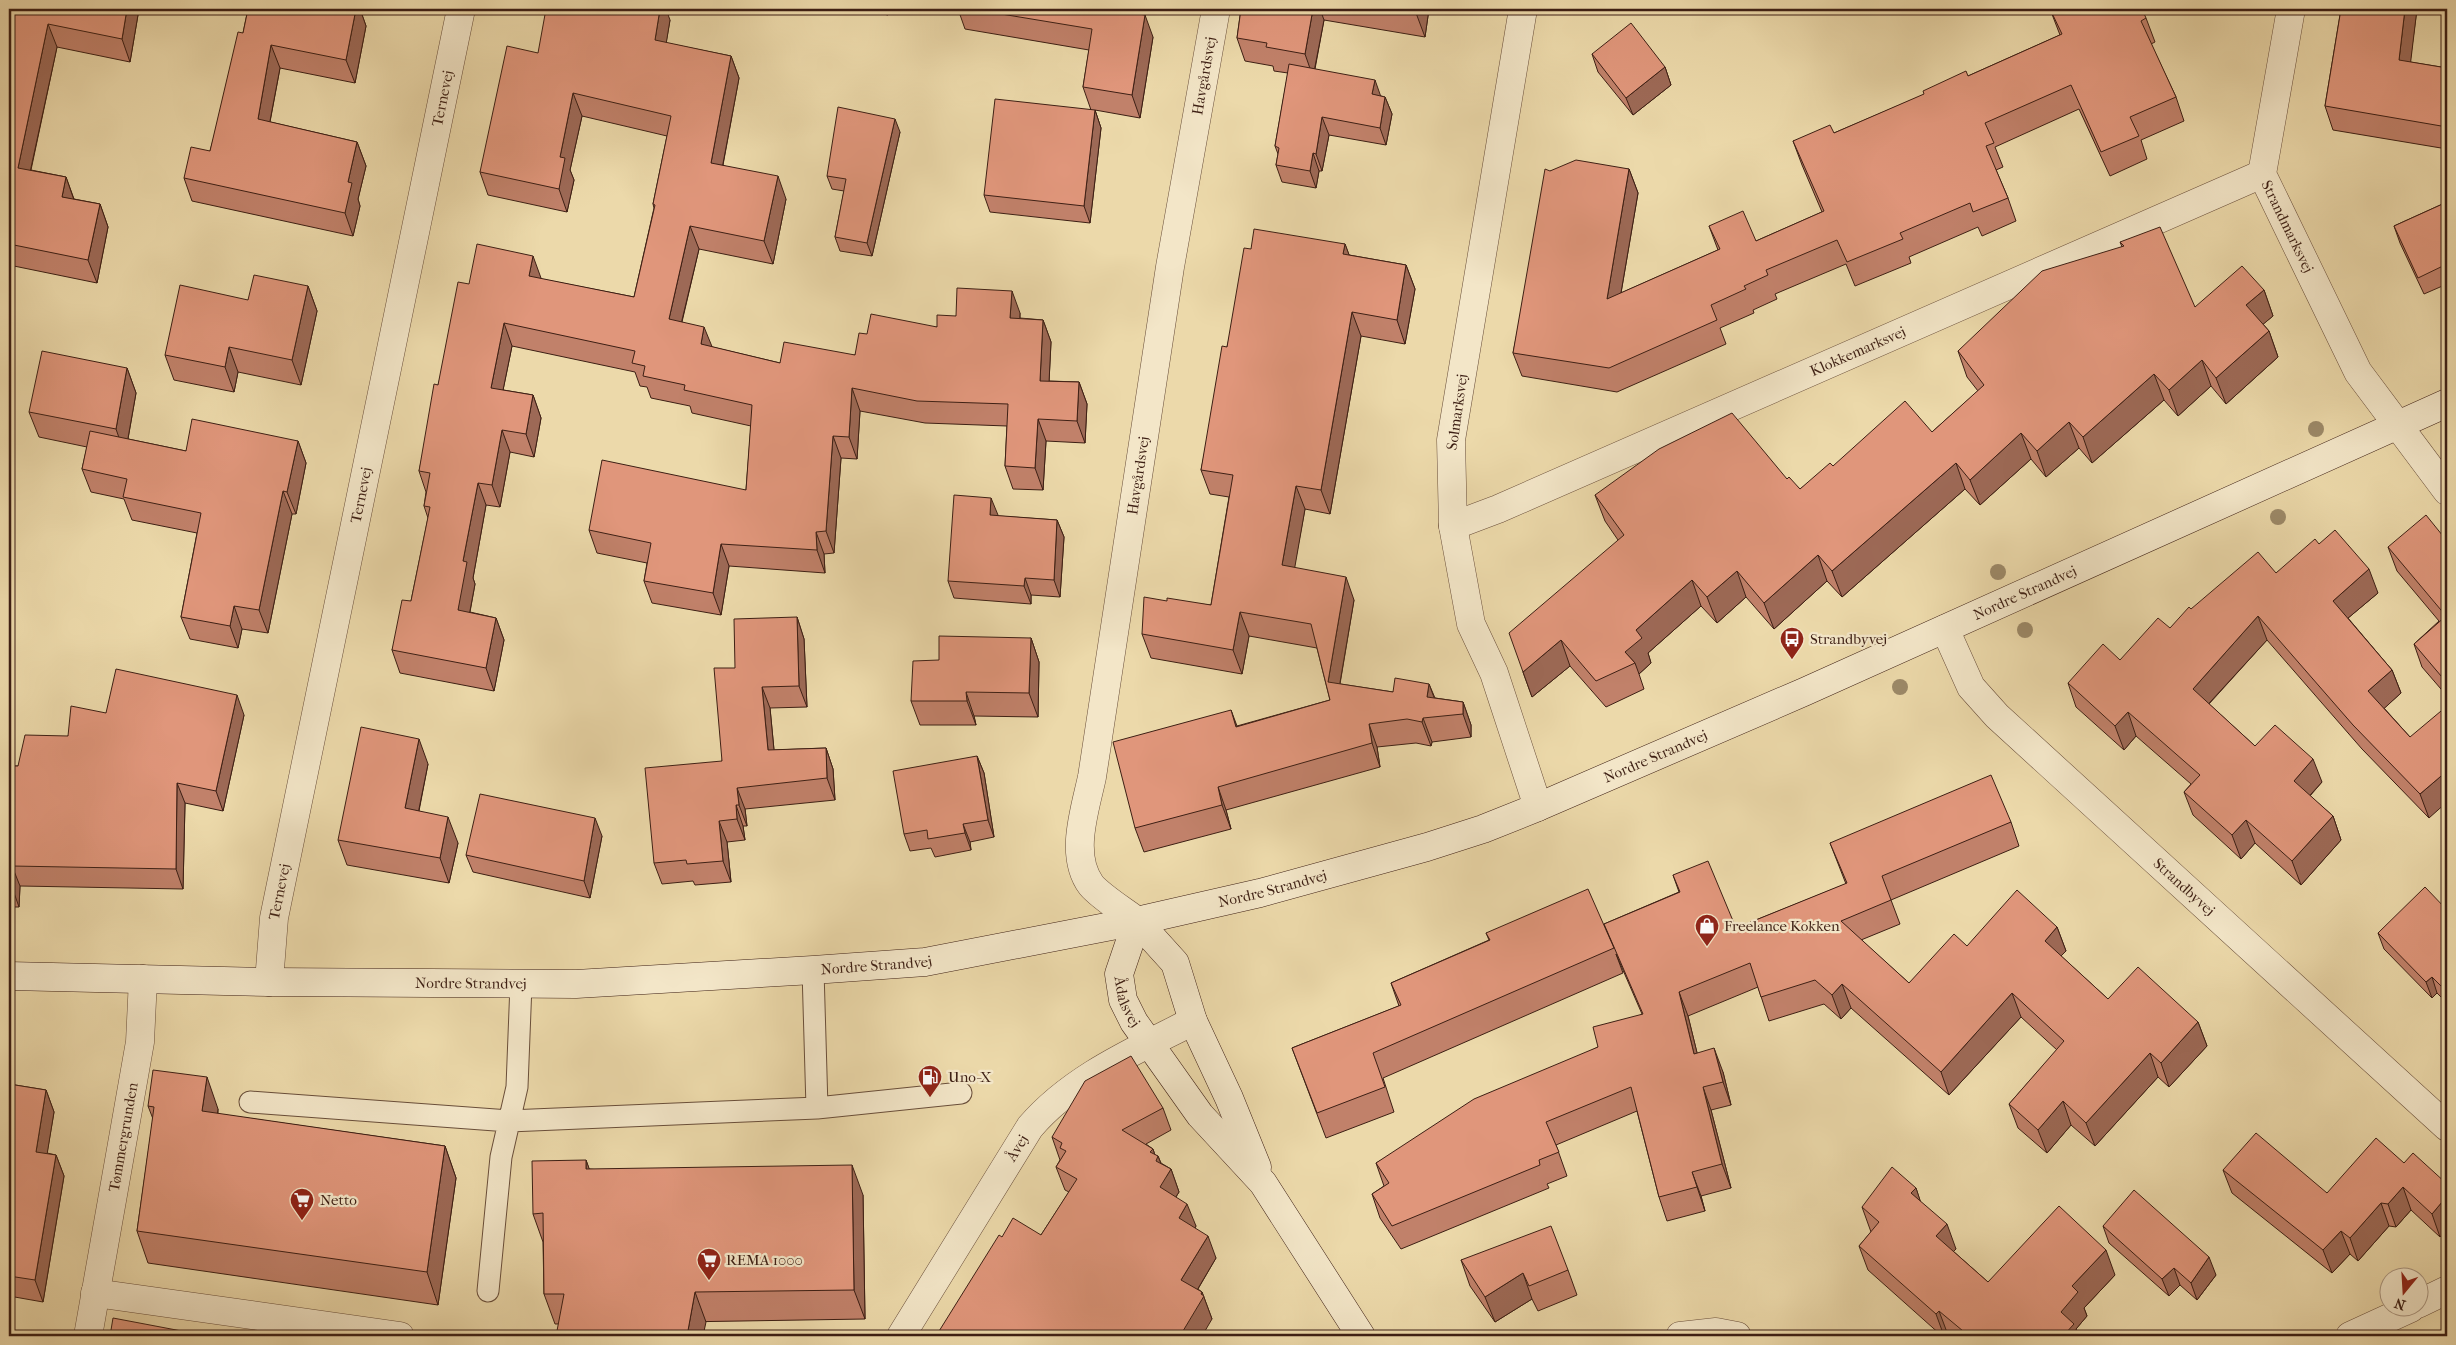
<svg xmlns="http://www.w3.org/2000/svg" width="2456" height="1345" font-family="'IM FELL French Canon',serif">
<rect width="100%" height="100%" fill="#ecd9aa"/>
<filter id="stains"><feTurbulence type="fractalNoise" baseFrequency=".004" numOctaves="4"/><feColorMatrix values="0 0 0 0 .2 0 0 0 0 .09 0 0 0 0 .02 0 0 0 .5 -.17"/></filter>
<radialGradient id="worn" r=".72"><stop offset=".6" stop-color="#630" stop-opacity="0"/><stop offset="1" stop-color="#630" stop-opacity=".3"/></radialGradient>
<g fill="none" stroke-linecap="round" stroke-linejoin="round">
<defs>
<path id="lane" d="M 813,970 L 817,1108
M 250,1102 L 509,1121 L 817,1108 L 961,1093
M 488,1291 L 501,1157 L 517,1087 L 521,984"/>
<g id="street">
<path d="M 1523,9 L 1451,440 L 1453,526 L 1471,624 L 1494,673 L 1538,807"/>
<path id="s1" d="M 2291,9 L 2262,174 L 2358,372 L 2447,491"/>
<path id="s2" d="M 1453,526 L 1498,509 L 2262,174"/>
<path id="s3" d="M 1945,629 L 1971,687 L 1997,716 L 2447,1127"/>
<path id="s4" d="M 1137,921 C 1124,911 1101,897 1091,885 C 1069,855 1085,810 1092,777 L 1170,267 L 1216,9"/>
<path id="s5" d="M 269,982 L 274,918 L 461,9"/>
<path d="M 95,1293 L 400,1336"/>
<path d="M 2418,1304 L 2447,1290"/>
<path id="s6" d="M 88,1336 L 140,1042 L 143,979"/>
<path id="s7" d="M 901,1336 L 1030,1127 C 1073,1077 1135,1051 1193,1021"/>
<path d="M 1680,1336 L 1716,1332 L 1737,1336"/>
<path d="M 2350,1336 L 2411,1308"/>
</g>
<g id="secondary">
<path id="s8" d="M 1137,921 L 1119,974 L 1123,1000 L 1134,1022 L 1200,1115 L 1263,1183 L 1361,1336"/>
<path d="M 1137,921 L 1175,963 L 1193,1021 L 1229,1098 L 1257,1167"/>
<path id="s9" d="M 9,976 L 269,982 L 576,984 L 813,970 L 925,962 L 1137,921 L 1260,893 L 1427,847 L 1483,829 L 1538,807 L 1804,692 L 2447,403"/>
</g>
</defs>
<use href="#lane" stroke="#694e3a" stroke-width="23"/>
<use href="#street" stroke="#694e3a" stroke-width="29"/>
<use href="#secondary" stroke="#3d1f14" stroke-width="29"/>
<use href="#lane" stroke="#f3e6c8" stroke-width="21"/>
<use href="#street" stroke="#f3e6c8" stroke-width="28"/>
<use href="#secondary" stroke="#f3e6c8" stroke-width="28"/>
</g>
<g fill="#9c8968">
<circle cx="2316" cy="429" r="8"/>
<circle cx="2278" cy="517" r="8"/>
<circle cx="1998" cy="572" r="8"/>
<circle cx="2025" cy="630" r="8"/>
<circle cx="1900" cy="687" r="8"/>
</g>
<path fill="#c1816a" stroke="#3d1f14" d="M 9,9 L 139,9 L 130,62 L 57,47 L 31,170 L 66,177 L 74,199 L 100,204 L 108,227 L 97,283 L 9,265 Z
M 248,9 L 360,9 L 366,26 L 355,83 L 280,68 L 270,122 L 357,142 L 366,166 L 358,199 L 360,206 L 353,236 L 192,201 L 184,178 L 210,151 L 243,33 Z
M 858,9 L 889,9 L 888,15 Z
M 958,9 L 1126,9 L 1125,12 L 1153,37 L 1140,118 L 1095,110 L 1101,128 L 1090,223 L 990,212 L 984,195 L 1091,110 L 1083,87 L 1089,50 L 965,29 Z
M 1241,9 L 1429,9 L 1425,37 L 1324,20 L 1315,69 L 1381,96 L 1385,97 L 1392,114 L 1386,145 L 1329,135 L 1322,171 L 1319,171 L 1316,188 L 1282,182 L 1276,165 L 1278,154 L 1275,146 L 1288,73 L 1274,71 L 1273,66 L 1245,61 L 1237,38 Z
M 1732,9 L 1756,9 L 1756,12 Z
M 2050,9 L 2146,18 L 2155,42 L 2151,44 L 2176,97 L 2184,121 L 2141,140 L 2147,159 L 2110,176 L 2079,109 L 1995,147 L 2003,167 L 1996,170 L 2008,198 L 2016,221 L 1982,236 L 1978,227 L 1909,257 L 1911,263 L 1855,286 L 1846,264 L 1775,294 L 1777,299 L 1753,310 L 1754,313 L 1720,328 L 1726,344 L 1617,392 L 1522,376 L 1513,353 L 1550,171 L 1629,169 L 1638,193 L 1621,293 L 1718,250 L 1709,226 L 1756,241 L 1822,212 L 1802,165 L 1793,141 L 1834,133 L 1968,76 L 2060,35 Z
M 2341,9 L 2417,9 L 2410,62 L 2447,68 L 2447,149 L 2333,130 L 2325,106 Z
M 670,20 L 666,43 L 731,56 L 739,78 L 723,165 L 786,199 L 773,264 L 699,249 L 682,322 L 712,347 L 780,363 L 855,355 L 867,334 L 937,327 L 956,316 L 1020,313 L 1020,318 L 1043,320 L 1051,342 L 1049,381 L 1079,382 L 1087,404 L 1085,443 L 1046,441 L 1043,490 L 1013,489 L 1005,466 L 1007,426 L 925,423 L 860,411 L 857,459 L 841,458 L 834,553 L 824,554 L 825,573 L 729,566 L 721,615 L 652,603 L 644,581 L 647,563 L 597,553 L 589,530 L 746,490 L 751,426 L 692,413 L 690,406 L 651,398 L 647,387 L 640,386 L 635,372 L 512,346 L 503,390 L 533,395 L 541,418 L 534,457 L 510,452 L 500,507 L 486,505 L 473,578 L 475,584 L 470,612 L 496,618 L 504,640 L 494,691 L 400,673 L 392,650 L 411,601 L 428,518 L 424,506 L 426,492 L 419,471 L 438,385 L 469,284 L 541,278 L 541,279 L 634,297 L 654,208 L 653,204 L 667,136 L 582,116 L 570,170 L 574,180 L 567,212 L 488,195 L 480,172 L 538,53 Z
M 1592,54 L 1665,67 L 1671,85 L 1633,115 L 1598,72 Z
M 900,132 L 872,256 L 840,251 L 835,237 L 844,191 L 832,189 L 827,176 Z
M 2447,202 L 2447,284 L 2424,294 L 2400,243 L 2394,226 Z
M 2120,242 L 2195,307 L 2264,290 L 2273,316 L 2263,324 L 2269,331 L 2278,357 L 2226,404 L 2211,386 L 2178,416 L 2164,400 L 2092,463 L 2079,448 L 2046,477 L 2031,459 L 1980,505 L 1965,489 L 1842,597 L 1827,581 L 1774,629 L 1746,597 L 1717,623 L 1701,606 L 1648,653 L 1651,663 L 1639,674 L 1644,689 L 1606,707 L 1570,666 L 1532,697 L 1523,672 L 1618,540 L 1605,521 L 1595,495 L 1787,479 L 1800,489 L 1833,466 L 1932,432 L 1978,391 L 1967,377 L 1958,351 L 2122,247 Z
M 1345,244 L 1349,255 L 1406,265 L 1415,289 L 1405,344 L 1361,336 L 1330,514 L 1305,509 L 1294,568 L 1354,600 L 1340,684 L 1393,692 L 1429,684 L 1435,698 L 1463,702 L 1471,725 L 1471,737 L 1432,742 L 1431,746 L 1416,743 L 1377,747 L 1380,767 L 1226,810 L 1231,829 L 1144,852 L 1135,828 L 1237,726 L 1330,700 L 1317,648 L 1249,636 L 1242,674 L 1151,658 L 1142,634 L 1167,601 L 1211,605 L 1229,497 L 1210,494 L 1201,470 L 1227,347 L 1251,249 Z
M 308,286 L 317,311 L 301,385 L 238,372 L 234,392 L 174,380 L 165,355 L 248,300 Z
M 127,368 L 136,393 L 128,439 L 186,451 L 298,441 L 306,463 L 296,514 L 292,514 L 268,633 L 242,629 L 238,648 L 190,639 L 181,617 L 197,533 L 132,520 L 124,499 L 91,492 L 82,469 L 87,447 L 39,437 L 29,412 Z
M 998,515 L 998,516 L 1057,520 L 1064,537 L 1060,597 L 1031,595 L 1031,604 L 954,598 L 948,581 Z
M 2447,541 L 2447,696 L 2422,667 L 2414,644 L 2439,621 L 2397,571 L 2388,547 Z
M 2319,544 L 2378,593 L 2348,618 L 2392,670 L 2401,693 L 2384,708 L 2410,737 L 2429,818 L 2362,749 L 2267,640 L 2209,704 L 2255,746 L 2322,782 L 2310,796 L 2333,816 L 2341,840 L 2301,885 L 2255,843 L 2241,859 L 2193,815 L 2184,792 L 2191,784 L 2136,736 L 2124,750 L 2076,707 L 2068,683 L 2120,660 L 2170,628 L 2191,609 L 2276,573 Z
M 797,617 L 804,639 L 807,707 L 770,708 L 774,750 L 826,748 L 833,769 L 835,800 L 745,809 L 747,826 L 743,826 L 745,840 L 727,842 L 731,882 L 695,885 L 693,881 L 662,884 L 654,863 L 722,761 L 735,668 Z
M 1031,638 L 1039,662 L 1038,717 L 974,716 L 976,725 L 920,725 L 911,701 L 939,660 Z
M 106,713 L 244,715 L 223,811 L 185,803 L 183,889 L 20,886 L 19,907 L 9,907 L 9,766 L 18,766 Z
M 977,756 L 984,773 L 994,837 L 970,842 L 971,850 L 935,857 L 931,848 L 910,851 L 904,834 Z
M 428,764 L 419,811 L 458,843 L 449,883 L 347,865 L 338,840 Z
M 2011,822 L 2019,846 L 1891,900 L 1900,924 L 1861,940 L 1909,983 L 1967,946 L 2057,927 L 2066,951 L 2061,956 L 2108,999 L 2198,1022 L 2207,1046 L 2169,1087 L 2158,1077 L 2095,1146 L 2071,1125 L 2047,1153 L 2018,1128 L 2009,1104 L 2057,1050 L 2021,1017 L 1949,1095 L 1851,1008 L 1841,1019 L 1824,1004 L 1769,1021 L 1758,987 L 1688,1016 L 1697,1053 L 1723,1072 L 1731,1105 L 1711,1110 L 1731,1188 L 1701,1196 L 1705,1211 L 1667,1221 L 1659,1197 L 1637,1111 L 1556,1145 L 1567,1176 L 1547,1184 L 1549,1188 L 1401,1249 L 1380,1218 L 1372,1194 L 1384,1186 L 1376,1163 L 1598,1047 L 1642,1014 L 1616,954 L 1623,973 L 1383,1078 L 1394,1112 L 1326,1138 L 1292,1048 L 1399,1006 L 1391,983 L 1489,940 L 1486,933 L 1611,941 L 1604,924 L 1679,892 L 1673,875 L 1736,928 L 1846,884 L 1830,843 Z
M 602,836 L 590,898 L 473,872 L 466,855 Z
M 2447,910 L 2447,1003 L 2437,993 L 2432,998 L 2384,949 L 2378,933 Z
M 9,1084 L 46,1090 L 54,1112 L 47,1153 L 56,1155 L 64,1176 L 43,1302 L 9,1296 Z
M 148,1106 L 218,1109 L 218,1114 L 445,1146 L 456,1178 L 438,1305 L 148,1263 L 137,1231 L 153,1119 Z
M 1163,1108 L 1171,1130 L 1146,1144 L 1153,1149 L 1155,1155 L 1158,1156 L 1161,1163 L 1171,1169 L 1179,1192 L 1176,1197 L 1196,1226 L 1195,1228 L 1216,1258 L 1198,1289 L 1202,1292 L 1212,1319 L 1002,1237 L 1041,1235 L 1069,1192 L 1065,1190 L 1056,1167 L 1060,1160 L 1052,1137 Z
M 586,1160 L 589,1169 L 863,1195 L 865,1319 L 555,1324 L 544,1294 L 543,1242 L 533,1214 Z
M 2404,1163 L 2447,1184 L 2447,1229 L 2440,1237 L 2411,1210 L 2396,1227 L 2389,1226 L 2358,1261 L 2350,1254 L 2332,1273 L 2232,1193 L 2223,1170 L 2327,1193 Z
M 1916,1188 L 1920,1201 L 1956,1249 L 1953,1251 L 1988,1282 L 2115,1275 L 2084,1308 L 2087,1316 L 2076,1329 L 2078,1336 L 1949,1336 L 1948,1335 L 1947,1336 L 1942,1336 L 1868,1270 L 1859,1246 L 1871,1232 L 1862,1207 Z
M 2103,1226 L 2216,1275 L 2197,1300 L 2180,1285 L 2169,1296 L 2109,1243 Z
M 1461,1260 L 1568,1270 L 1577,1295 L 1538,1311 L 1532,1299 L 1495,1322 L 1470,1286 Z"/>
<path fill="#9d6956" stroke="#3d1f14" d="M 127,9 L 139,9 L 130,62 L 122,39 Z
M 356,9 L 360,9 L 366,26 L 355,83 L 346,60 Z
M 660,9 L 666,9 L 670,20 L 663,63 L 655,40 Z
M 885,9 L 889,9 L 888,15 Z
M 1114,9 L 1126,9 L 1122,33 L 1114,10 Z
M 1313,9 L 1320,9 L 1324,20 L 1313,77 L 1305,54 Z
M 1417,9 L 1429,9 L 1425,37 L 1416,13 Z
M 2405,9 L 2417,9 L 2408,84 L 2399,60 Z
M 1145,15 L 1153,37 L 1140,118 L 1132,95 Z
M 48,24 L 57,47 L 26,191 L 18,168 Z
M 271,45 L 280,68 L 266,142 L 258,119 Z
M 731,56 L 739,78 L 719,185 L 711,163 Z
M 1665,67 L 1671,85 L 1633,115 L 1626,98 Z
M 1375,80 L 1381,97 L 1372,94 Z
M 573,93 L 582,116 L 570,170 L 574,180 L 567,212 L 559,189 L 560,157 Z
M 1385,97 L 1392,114 L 1386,145 L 1380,128 Z
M 1095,110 L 1101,128 L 1090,223 L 1084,206 Z
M 1322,117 L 1329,135 L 1322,171 L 1316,154 Z
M 895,119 L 900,132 L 872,256 L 867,243 Z
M 357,142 L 366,166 L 358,199 L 360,206 L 353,236 L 345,213 L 348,182 Z
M 1313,153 L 1319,171 L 1316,188 L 1310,171 Z
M 1629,169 L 1638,193 L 1616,322 L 1607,299 Z
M 778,176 L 786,199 L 773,264 L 764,241 Z
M 66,177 L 74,200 L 62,197 Z
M 100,204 L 108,227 L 97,283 L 88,260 Z
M 690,226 L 699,249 L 677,341 L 669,319 Z
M 1345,244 L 1354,268 L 1343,254 Z
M 533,256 L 541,278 L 537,299 L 529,276 Z
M 1406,265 L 1415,289 L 1405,344 L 1397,320 Z
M 308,286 L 317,311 L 301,385 L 292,360 Z
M 2264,290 L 2273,316 L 2255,331 L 2246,305 Z
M 1012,291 L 1020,313 L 1019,340 L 1010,318 Z
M 1352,312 L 1361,336 L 1330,514 L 1321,490 Z
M 1043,320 L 1051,342 L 1048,403 L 1040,381 Z
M 504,323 L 512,346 L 499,410 L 491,388 Z
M 704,327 L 713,349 L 701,344 Z
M 2269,331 L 2278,357 L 2226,404 L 2216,378 Z
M 229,347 L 238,372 L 234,392 L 225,367 Z
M 2202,360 L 2211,386 L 2178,416 L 2169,390 Z
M 127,368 L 136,393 L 125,455 L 116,429 Z
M 2154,374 L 2164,400 L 2092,463 L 2083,437 Z
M 1079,382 L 1087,404 L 1085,443 L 1077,421 Z
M 852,388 L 860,411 L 857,459 L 849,437 Z
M 533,395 L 541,418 L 534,457 L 526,434 Z
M 1038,419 L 1046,441 L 1043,490 L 1035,468 Z
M 2069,422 L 2079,448 L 2046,477 L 2037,451 Z
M 502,430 L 510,452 L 500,507 L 492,485 Z
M 2021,433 L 2031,459 L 1980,505 L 1970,480 Z
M 833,436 L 841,458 L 834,553 L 826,531 Z
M 298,441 L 306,463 L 296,514 L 287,492 Z
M 1956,463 L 1965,489 L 1842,597 L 1832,571 Z
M 478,483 L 486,505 L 473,578 L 475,584 L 466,632 L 458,610 L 463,561 Z
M 1296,486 L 1305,509 L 1291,589 L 1282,565 Z
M 283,491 L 292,514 L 268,633 L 259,610 Z
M 991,498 L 998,515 L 997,533 L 990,515 Z
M 1057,520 L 1064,537 L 1060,597 L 1054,580 Z
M 816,532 L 824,554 L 825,573 L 817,550 Z
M 721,544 L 729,566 L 721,615 L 713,593 Z
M 1818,555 L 1827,581 L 1774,629 L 1764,603 Z
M 2369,569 L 2378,593 L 2341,624 L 2333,601 Z
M 1737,571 L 1746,597 L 1717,623 L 1707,597 Z
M 1346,577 L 1354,600 L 1336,706 L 1328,682 Z
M 1025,578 L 1031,595 L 1031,604 L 1024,586 Z
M 1692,580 L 1701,606 L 1648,653 L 1651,663 L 1639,674 L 1635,663 L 1625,652 L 1636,630 Z
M 234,606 L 242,629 L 238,648 L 230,626 Z
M 1240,612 L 1249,636 L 1242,674 L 1233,650 Z
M 2258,616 L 2267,640 L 2201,712 L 2193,689 Z
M 797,617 L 804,639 L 807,707 L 799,686 Z
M 496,618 L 504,640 L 494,691 L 486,668 Z
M 1031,638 L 1039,662 L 1038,717 L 1029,693 Z
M 1561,640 L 1570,666 L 1532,697 L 1523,672 Z
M 2392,670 L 2401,693 L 2377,715 L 2368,691 Z
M 1429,684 L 1438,708 L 1427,697 Z
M 762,687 L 770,708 L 776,771 L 768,750 Z
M 966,692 L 974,716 L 976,725 L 967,701 Z
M 237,695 L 244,715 L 223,811 L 216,791 Z
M 1463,702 L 1471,725 L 1471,737 L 1463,714 Z
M 1231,710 L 1240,734 L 1236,727 Z
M 2128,712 L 2136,736 L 2124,750 L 2115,726 Z
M 1423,718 L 1432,742 L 1431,746 L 1422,722 Z
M 1369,724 L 1377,747 L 1380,767 L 1372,743 Z
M 419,739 L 428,764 L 414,834 L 405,808 Z
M 826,748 L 833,769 L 835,800 L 827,778 Z
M 977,756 L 984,773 L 994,837 L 988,820 Z
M 2313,759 L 2322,782 L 2302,804 L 2294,781 Z
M 2447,771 L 2447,802 L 2429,818 L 2420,794 Z
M 177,783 L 185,803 L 183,889 L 176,869 Z
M 1218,787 L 1226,810 L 1231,829 L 1222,805 Z
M 737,788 L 745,809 L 747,826 L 739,805 Z
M 736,805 L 743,826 L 745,840 L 737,819 Z
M 2333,816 L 2341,840 L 2301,885 L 2292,861 Z
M 448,817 L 458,843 L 449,883 L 440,858 Z
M 595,818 L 602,836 L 590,898 L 584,881 Z
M 2246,820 L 2255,843 L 2241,859 L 2232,835 Z
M 719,821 L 727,842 L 731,882 L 723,861 Z
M 963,824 L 970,842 L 971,850 L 965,833 Z
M 12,866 L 20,886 L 19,907 L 12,887 Z
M 2057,927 L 2066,951 L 2053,964 L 2045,941 Z
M 2432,977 L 2437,993 L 2432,998 L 2426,982 Z
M 1842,984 L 1851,1008 L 1841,1019 L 1832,995 Z
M 1679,992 L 1688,1016 L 1703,1077 L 1694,1054 Z
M 2012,993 L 2021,1017 L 1949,1095 L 1941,1072 Z
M 2198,1022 L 2207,1046 L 2169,1087 L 2161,1063 Z
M 1714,1048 L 1723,1072 L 1731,1105 L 1723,1082 Z
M 2150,1053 L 2158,1077 L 2095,1146 L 2086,1123 Z
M 207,1077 L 218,1109 L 214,1143 L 202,1111 Z
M 1703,1087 L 1711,1110 L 1731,1188 L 1722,1164 Z
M 46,1090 L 54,1112 L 44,1173 L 36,1152 Z
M 2063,1101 L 2071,1125 L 2047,1153 L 2038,1130 Z
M 445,1146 L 456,1178 L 438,1305 L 427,1272 Z
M 1153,1149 L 1156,1159 L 1158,1156 L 1166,1177 L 1171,1169 L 1179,1192 L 1168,1209 L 1160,1187 L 1150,1152 Z
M 56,1155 L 64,1176 L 43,1302 L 35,1280 Z
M 586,1160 L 597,1190 L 586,1169 Z
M 852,1165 L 863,1195 L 865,1319 L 854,1290 Z
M 1692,1172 L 1701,1196 L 1705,1211 Z
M 2403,1187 L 2411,1210 L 2396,1227 L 2388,1204 Z
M 1916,1188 L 1924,1212 L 1911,1193 Z
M 2447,1196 L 2447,1229 L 2440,1237 L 2432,1214 Z
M 2381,1203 L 2389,1226 L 2358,1261 L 2350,1238 Z
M 1187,1204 L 1196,1226 L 1187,1241 L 1179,1218 Z
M 1947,1224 L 1956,1249 L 1945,1260 L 1936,1236 Z
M 2341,1231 L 2350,1254 L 2332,1273 L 2323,1250 Z
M 1208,1236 L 1216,1258 L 1190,1302 L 1181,1280 Z
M 2106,1250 L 2115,1275 L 2084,1308 L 2087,1316 L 2076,1329 L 2078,1336 L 2063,1336 L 2061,1312 L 2072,1286 Z
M 2209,1257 L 2216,1275 L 2197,1300 L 2191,1283 Z
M 2174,1268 L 2180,1285 L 2169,1296 L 2162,1279 Z
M 1523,1273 L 1532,1299 L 1495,1322 L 1485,1297 Z
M 695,1292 L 706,1322 L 703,1336 L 687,1336 Z
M 1202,1292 L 1212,1319 L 1202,1336 L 1180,1336 Z
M 1939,1311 L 1948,1335 L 1947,1336 L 1944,1336 L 1936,1314 Z"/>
<path fill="#e0967b" stroke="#3d1f14" d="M 9,9 L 127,9 L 122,39 L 48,24 L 18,168 L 66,177 L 62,197 L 100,204 L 88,260 L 9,244 Z
M 248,9 L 356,9 L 346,60 L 271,45 L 258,119 L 357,142 L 348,182 L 352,183 L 345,213 L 184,178 L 191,147 L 210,151 L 238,32 L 243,33 Z
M 546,9 L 660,9 L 655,40 L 731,56 L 711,163 L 778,176 L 764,241 L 690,226 L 669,319 L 704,327 L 701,344 L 780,363 L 784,342 L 855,355 L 859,333 L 867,334 L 871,314 L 937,327 L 937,315 L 956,316 L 957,288 L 1012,291 L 1010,318 L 1043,320 L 1040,381 L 1079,382 L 1077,421 L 1038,419 L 1035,468 L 1005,466 L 1008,404 L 917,401 L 852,388 L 849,437 L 833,436 L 826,531 L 816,532 L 817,550 L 721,544 L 713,593 L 644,581 L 651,543 L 589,530 L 602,460 L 746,490 L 752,405 L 684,390 L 685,385 L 643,376 L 645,366 L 632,363 L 635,351 L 504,323 L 491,388 L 533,395 L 526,434 L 502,430 L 492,485 L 478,483 L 463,561 L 467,562 L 458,610 L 496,618 L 486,668 L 392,650 L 402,600 L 411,601 L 430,507 L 424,506 L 430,473 L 419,471 L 434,384 L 438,385 L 458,282 L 469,284 L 477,244 L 533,256 L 529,276 L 634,297 L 655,205 L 653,204 L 671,116 L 573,93 L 560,157 L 565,158 L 559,189 L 480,172 L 507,46 L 538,53 Z
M 971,9 L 1114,9 L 1114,10 L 1145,15 L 1132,95 L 1083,87 L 1092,29 Z
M 1241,9 L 1313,9 L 1305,54 L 1266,47 L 1267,43 L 1237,38 Z
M 1388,9 L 1417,9 L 1416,13 Z
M 2050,9 L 2142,9 L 2146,18 L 2141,21 L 2176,97 L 2130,117 L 2139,136 L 2101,152 L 2071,85 L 1985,123 L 1994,143 L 1986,146 L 2008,198 L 1973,212 L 1970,203 L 1900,233 L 1903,239 L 1847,262 L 1837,240 L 1766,270 L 1768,275 L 1744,286 L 1746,289 L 1711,305 L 1717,320 L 1609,368 L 1513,353 L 1545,169 L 1550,171 L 1576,160 L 1629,169 L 1607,299 L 1720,249 L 1709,226 L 1743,211 L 1756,241 L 1824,211 L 1793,141 L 1830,125 L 1834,133 L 1924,94 L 1923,91 L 1966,71 L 1968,76 L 2062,34 Z
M 2341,9 L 2405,9 L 2399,60 L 2447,68 L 2447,127 L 2325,106 Z
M 1631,23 L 1665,67 L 1626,98 L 1592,54 Z
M 1289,64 L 1375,80 L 1372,94 L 1385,97 L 1380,128 L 1322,117 L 1316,154 L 1313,153 L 1310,171 L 1276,165 L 1279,148 L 1275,146 Z
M 995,99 L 1095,110 L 1084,206 L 984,195 Z
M 838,107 L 895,119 L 867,243 L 835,237 L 846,179 L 827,176 Z
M 2447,202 L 2447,264 L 2418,278 L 2394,226 Z
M 2160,227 L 2195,307 L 2242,266 L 2264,290 L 2246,305 L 2269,331 L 2216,378 L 2202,360 L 2169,390 L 2154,374 L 2083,437 L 2069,422 L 2037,451 L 2021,433 L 1970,480 L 1956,463 L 1832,571 L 1818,555 L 1764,603 L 1737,571 L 1707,597 L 1692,580 L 1636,630 L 1642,638 L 1625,652 L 1635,663 L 1596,681 L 1561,640 L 1523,672 L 1509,633 L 1624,535 L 1595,495 L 1659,449 L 1732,413 L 1787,479 L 1789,477 L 1800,489 L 1830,463 L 1833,466 L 1905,401 L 1932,432 L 1984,385 L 1958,351 L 2042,271 L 2124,246 L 2120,242 Z
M 1254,229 L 1345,244 L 1343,254 L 1406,265 L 1397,320 L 1352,312 L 1321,490 L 1296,486 L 1282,565 L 1346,577 L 1328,682 L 1393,692 L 1395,678 L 1429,684 L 1427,697 L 1463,702 L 1463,714 L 1423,718 L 1422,722 L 1407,719 L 1369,724 L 1372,743 L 1218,787 L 1222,805 L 1135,828 L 1113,742 L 1231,710 L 1236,727 L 1330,700 L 1311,624 L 1240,612 L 1233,650 L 1142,634 L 1144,597 L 1167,601 L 1167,598 L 1211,605 L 1233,475 L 1201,470 L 1222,346 L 1227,347 L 1244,248 L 1251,249 Z
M 254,275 L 308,286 L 292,360 L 229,347 L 225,367 L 165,355 L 180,285 L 248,300 Z
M 42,351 L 127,368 L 116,429 L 29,412 Z
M 192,419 L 298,441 L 287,492 L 283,491 L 259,610 L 234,606 L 230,626 L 181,617 L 201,513 L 123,497 L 127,479 L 82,469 L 90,431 L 186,451 Z
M 954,495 L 991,498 L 990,515 L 1057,520 L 1054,580 L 1025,578 L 1024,586 L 948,581 Z
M 2426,515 L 2447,541 L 2447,683 L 2414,644 L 2446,616 L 2388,547 Z
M 2335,530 L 2369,569 L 2333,601 L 2392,670 L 2368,691 L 2410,737 L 2447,706 L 2447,771 L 2420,794 L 2353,725 L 2258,616 L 2193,689 L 2255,746 L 2275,725 L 2313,759 L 2294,781 L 2333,816 L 2292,861 L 2246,820 L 2232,835 L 2184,792 L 2200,775 L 2128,712 L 2115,726 L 2068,683 L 2103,644 L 2120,660 L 2158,618 L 2170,628 L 2189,607 L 2191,609 L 2258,552 L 2276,573 L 2315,539 L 2319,544 Z
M 797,617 L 799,686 L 762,687 L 768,750 L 826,748 L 827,778 L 737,788 L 739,805 L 736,805 L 737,819 L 719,821 L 723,861 L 687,864 L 686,860 L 654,863 L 645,768 L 722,761 L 714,668 L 735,668 L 734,619 Z
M 939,636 L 1031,638 L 1029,693 L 966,692 L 967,701 L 911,701 L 913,661 L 939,660 Z
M 116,669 L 237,695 L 216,791 L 177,783 L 176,869 L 12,866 L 12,887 L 9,887 L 9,766 L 18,766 L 25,735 L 68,736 L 71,706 L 106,713 Z
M 361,727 L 419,739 L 405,808 L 448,817 L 440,858 L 338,840 Z
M 977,756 L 988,820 L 963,824 L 965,833 L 928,839 L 927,830 L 904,834 L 893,771 Z
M 1991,775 L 2011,822 L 1882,876 L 1891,900 L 1841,921 L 1909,983 L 1954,934 L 1967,946 L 2017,890 L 2057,927 L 2045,941 L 2108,999 L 2138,967 L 2198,1022 L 2161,1063 L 2150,1053 L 2086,1123 L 2063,1101 L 2038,1130 L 2009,1104 L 2064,1041 L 2012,993 L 1941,1072 L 1842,984 L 1832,995 L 1815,980 L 1761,997 L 1750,963 L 1679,992 L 1694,1054 L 1714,1048 L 1723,1082 L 1703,1087 L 1722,1164 L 1692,1172 L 1697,1187 L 1659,1197 L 1631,1087 L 1546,1122 L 1559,1152 L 1539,1160 L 1540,1165 L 1392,1226 L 1372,1194 L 1389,1183 L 1376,1163 L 1474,1099 L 1598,1047 L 1593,1027 L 1643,1014 L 1604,924 L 1680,892 L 1673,875 L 1708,861 L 1736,928 L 1847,883 L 1830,843 Z
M 480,794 L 595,818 L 584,881 L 466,855 Z
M 2425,887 L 2447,910 L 2447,992 L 2432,977 L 2426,982 L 2378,933 Z
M 1588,889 L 1614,948 L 1373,1053 L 1385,1087 L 1317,1113 L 1292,1048 L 1401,1005 L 1391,983 L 1490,940 L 1486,933 Z
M 1131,1056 L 1163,1108 L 1122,1130 L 1153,1149 L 1150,1152 L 1158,1156 L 1156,1161 L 1171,1169 L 1160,1187 L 1187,1204 L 1179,1218 L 1208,1236 L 1181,1280 L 1202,1292 L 1201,1294 L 1204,1296 L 1180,1336 L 936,1336 L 999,1235 L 1002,1237 L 1013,1218 L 1041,1235 L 1077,1179 L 1056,1167 L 1066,1151 L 1060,1148 L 1062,1143 L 1052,1137 L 1085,1081 Z
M 153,1070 L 207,1077 L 202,1111 L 445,1146 L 427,1272 L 137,1231 L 154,1107 L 148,1106 Z
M 9,1084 L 46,1090 L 36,1152 L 56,1155 L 35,1280 L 9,1276 Z
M 2256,1133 L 2327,1193 L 2376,1138 L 2404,1163 L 2413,1153 L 2447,1184 L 2447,1196 L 2432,1214 L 2403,1187 L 2388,1204 L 2381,1203 L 2350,1238 L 2341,1231 L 2323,1250 L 2223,1170 Z
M 586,1160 L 586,1169 L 852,1165 L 854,1290 L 695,1292 L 687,1336 L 556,1336 L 564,1294 L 544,1294 L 543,1213 L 533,1214 L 532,1161 Z
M 1892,1167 L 1916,1188 L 1911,1193 L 1947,1224 L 1936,1236 L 1988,1282 L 2059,1206 L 2106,1250 L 2072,1286 L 2078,1292 L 2061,1312 L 2074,1324 L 2063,1336 L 1969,1336 L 1939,1311 L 1936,1314 L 1859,1246 L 1879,1222 L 1862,1207 Z
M 2134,1190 L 2209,1257 L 2191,1283 L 2174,1268 L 2162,1279 L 2103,1226 Z
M 1551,1226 L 1568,1270 L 1529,1286 L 1523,1273 L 1485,1297 L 1461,1260 Z
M 113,1318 L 208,1336 L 110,1336 Z"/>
<defs>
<symbol id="bus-pin" viewBox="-11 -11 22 30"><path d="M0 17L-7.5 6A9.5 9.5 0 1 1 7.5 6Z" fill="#8f2418" stroke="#f3e6c8"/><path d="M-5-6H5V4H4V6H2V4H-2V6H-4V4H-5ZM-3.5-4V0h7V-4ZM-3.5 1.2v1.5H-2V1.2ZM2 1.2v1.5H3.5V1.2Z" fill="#fff"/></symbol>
<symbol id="shop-pin" viewBox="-11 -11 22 30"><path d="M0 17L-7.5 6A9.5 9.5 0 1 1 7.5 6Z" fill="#8f2418" stroke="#f3e6c8"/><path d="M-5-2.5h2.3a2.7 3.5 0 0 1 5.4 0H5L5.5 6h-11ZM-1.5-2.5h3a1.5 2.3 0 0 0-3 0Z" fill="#fff"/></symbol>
<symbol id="fuel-pin" viewBox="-11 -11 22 30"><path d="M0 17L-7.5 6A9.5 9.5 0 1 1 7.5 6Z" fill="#8f2418" stroke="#f3e6c8"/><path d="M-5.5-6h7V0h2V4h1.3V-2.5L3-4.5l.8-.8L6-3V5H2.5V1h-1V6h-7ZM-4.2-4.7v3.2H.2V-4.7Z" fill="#fff"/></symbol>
<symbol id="supermarket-pin" viewBox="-11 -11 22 30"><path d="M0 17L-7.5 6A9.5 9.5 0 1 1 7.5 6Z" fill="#8f2418" stroke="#f3e6c8"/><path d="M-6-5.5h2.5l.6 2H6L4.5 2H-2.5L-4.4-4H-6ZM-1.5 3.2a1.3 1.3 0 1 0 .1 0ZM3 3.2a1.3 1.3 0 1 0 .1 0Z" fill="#fff"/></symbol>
</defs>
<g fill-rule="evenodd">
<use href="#bus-pin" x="1778" y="625" width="28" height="38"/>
<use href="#shop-pin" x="1693" y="912" width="28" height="38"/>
<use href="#fuel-pin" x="916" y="1063" width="28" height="38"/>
<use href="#supermarket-pin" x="288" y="1186" width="28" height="38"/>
<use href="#supermarket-pin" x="695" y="1246" width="28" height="38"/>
</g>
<g text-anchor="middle" stroke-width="4.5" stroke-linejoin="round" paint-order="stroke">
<g font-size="15" fill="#3d1f14" stroke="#f3e6c8">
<text dy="5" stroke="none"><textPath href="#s4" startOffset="880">Havgårdsvej</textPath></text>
<text dy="5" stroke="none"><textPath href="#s5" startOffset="901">Ternevej</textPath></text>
<text dy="5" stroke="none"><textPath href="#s1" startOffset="226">Strandmarksvej</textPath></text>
<text dy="5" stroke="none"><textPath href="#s2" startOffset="441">Klokkemarksvej</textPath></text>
<text transform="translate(1457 412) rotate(-82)" y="5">Solmarksvej</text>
<text dy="5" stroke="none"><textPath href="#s4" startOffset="475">Havgårdsvej</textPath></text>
<text dy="5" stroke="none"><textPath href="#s5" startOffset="496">Ternevej</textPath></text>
<text dy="5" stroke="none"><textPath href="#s9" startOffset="2082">Nordre Strandvej</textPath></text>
<text dy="5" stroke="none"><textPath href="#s9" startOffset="1678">Nordre Strandvej</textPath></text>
<text dy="5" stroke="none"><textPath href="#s3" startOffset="356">Strandbyvej</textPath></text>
<text dy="5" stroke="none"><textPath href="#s9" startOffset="1272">Nordre Strandvej</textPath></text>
<text dy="5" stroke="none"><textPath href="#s5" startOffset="91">Ternevej</textPath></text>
<text dy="5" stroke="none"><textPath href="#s9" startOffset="868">Nordre Strandvej</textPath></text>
<text dy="5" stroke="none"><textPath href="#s9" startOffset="462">Nordre Strandvej</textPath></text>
<text dy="5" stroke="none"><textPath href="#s8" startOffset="85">Ådalsvej</textPath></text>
<text dy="5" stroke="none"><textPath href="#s6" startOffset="202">Tømmergrunden</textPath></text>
<text dy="5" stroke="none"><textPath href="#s7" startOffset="221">Åvej</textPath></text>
</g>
<g font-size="15" fill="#3d1f14" stroke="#f3e6c8" text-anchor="start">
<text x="1810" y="644">Strandbyvej</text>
<text x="1724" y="931">Freelance Kokken</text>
<text x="948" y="1082">Uno-X</text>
<text x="320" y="1205">Netto</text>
<text x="726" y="1265">REMA 1000</text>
</g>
</g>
<rect width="2456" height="1345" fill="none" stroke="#ecd9aa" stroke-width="30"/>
<rect x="10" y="10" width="2436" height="1325" fill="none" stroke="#3d1f14" stroke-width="2.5"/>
<rect x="15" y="15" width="2426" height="1315" fill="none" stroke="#3d1f14"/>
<g transform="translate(2404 1292) rotate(198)"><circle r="24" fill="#f3e6c8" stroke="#aa9680"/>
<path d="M0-4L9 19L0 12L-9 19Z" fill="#8f2418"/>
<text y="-8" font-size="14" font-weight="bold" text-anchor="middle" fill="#3d1f14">N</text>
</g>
<rect width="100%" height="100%" filter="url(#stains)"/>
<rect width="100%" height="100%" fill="url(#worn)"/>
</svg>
